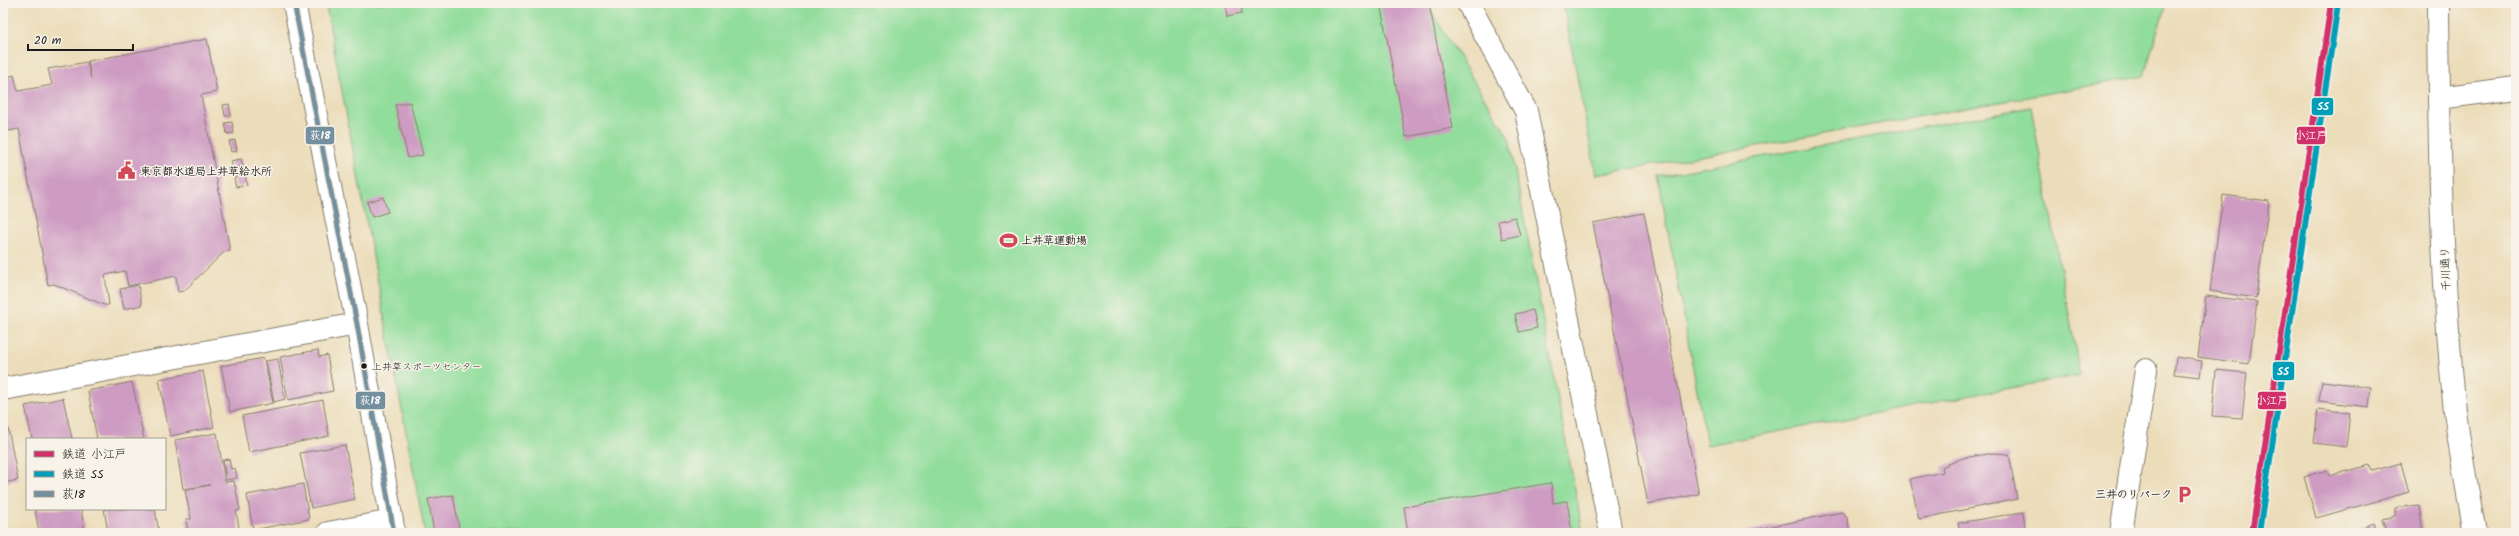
<svg xmlns="http://www.w3.org/2000/svg" width="2519" height="536" font-family="Kalam,'Klee One',sans-serif">
<rect width="100%" height="100%" fill="#f7f3e8"/>
<filter id="ink" filterUnits="userSpaceOnUse"><feTurbulence type="fractalNoise" baseFrequency=".025" numOctaves="2"/><feDisplacementMap in="SourceGraphic" scale="8" xChannelSelector="R" yChannelSelector="G"/><feConvolveMatrix kernelMatrix="1 2 1 2 8 2 1 2 1" color-interpolation-filters="sRGB"/></filter>
<filter id="wash" filterUnits="userSpaceOnUse"><feTurbulence type="fractalNoise" baseFrequency=".012" numOctaves="4" result="noise"/><feDisplacementMap in="SourceGraphic" scale="16" xChannelSelector="R" yChannelSelector="G"/><feGaussianBlur stdDeviation="0.9" result="paint"/><feColorMatrix in="noise" values="0 0 0 0 0 0 0 0 0 0 0 0 0 0 0 0 0 1.4 0 .05"/><feComposite in="paint" operator="in"/></filter>
<g filter="url(#wash)">
<rect width="100%" height="100%" fill="#ecddba"/>
<path fill="#91dd9b" stroke="#567c5c" d="M 328,3 L 1426,3 L 1509,138 L 1583,533 L 425,533 L 326,6 Z
M 1563,3 L 2166,3 L 2144,76 L 1596,175 Z
M 2031,107 L 2080,375 L 1707,445 L 1658,176 Z"/>
<g id="blocks">
<path fill="#ce9bc2" d="M 1225,3 L 1241,3 L 1242,13 L 1227,16 Z
M 1380,3 L 1429,3 L 1453,128 L 1406,137 Z
M 207,39 L 217,92 L 201,95 L 230,251 L 224,252 L 184,291 L 178,292 L 176,276 L 128,286 L 125,271 L 105,275 L 109,305 L 104,305 L 54,284 L 48,285 L 19,129 L 3,132 L 3,78 L 14,75 L 18,91 L 52,85 L 48,69 L 87,62 L 91,78 L 88,61 Z
M 410,102 L 423,155 L 408,158 L 395,105 Z
M 229,104 L 231,115 L 225,116 L 223,105 Z
M 232,122 L 234,133 L 227,134 L 225,123 Z
M 235,140 L 237,151 L 231,152 L 229,141 Z
M 241,159 L 243,167 L 233,170 L 231,161 Z
M 245,175 L 247,185 L 236,187 L 234,178 Z
M 2223,195 L 2269,201 L 2256,298 L 2210,291 Z
M 383,197 L 388,212 L 372,217 L 367,202 Z
M 1644,213 L 1699,494 L 1648,504 L 1593,223 Z
M 1515,217 L 1520,235 L 1502,239 L 1498,221 Z
M 138,285 L 142,305 L 124,309 L 120,289 Z
M 2206,296 L 2257,302 L 2249,364 L 2198,357 Z
M 1533,310 L 1537,328 L 1519,332 L 1515,314 Z
M 318,350 L 319,357 L 327,355 L 333,391 L 288,400 L 280,357 Z
M 2176,357 L 2202,361 L 2200,377 L 2174,374 Z
M 264,358 L 273,403 L 230,412 L 221,366 Z
M 278,359 L 285,399 L 274,402 L 266,361 Z
M 2216,370 L 2247,373 L 2242,418 L 2212,416 Z
M 203,371 L 214,427 L 170,436 L 159,379 Z
M 2322,381 L 2371,387 L 2369,407 L 2319,401 Z
M 132,382 L 144,439 L 97,439 L 88,391 Z
M 63,398 L 72,439 L 32,439 L 25,406 Z
M 323,400 L 329,436 L 249,452 L 242,416 Z
M 2318,409 L 2350,413 L 2346,447 L 2314,443 Z
M 6,417 L 18,480 L 3,483 L 3,418 Z
M 217,433 L 225,482 L 234,481 L 240,510 L 236,511 L 240,533 L 188,533 L 186,519 L 191,519 L 185,490 L 210,485 L 183,489 L 175,440 Z
M 345,445 L 355,499 L 311,508 L 300,453 Z
M 1993,453 L 2009,454 L 2017,499 L 1919,519 L 1910,479 L 1943,472 L 1942,467 L 1963,458 Z
M 229,459 L 231,469 L 235,468 L 237,478 L 226,480 L 223,460 Z
M 2401,463 L 2409,492 L 2316,518 L 2304,477 L 2327,470 L 2329,476 L 2370,465 L 2372,471 Z
M 1551,483 L 1553,503 L 1567,501 L 1572,533 L 1408,533 L 1404,507 Z
M 303,484 L 309,519 L 253,530 L 247,495 Z
M 453,495 L 460,533 L 434,533 L 428,499 Z
M 2419,505 L 2423,533 L 2387,533 L 2382,519 L 2395,516 L 2395,508 Z
M 35,509 L 81,509 L 85,533 L 39,533 Z
M 104,509 L 155,509 L 159,533 L 108,533 Z
M 1842,512 L 1847,517 L 1850,533 L 1738,533 Z
M 2023,512 L 2026,533 L 1960,533 L 1958,523 Z
M 2374,523 L 2377,533 L 2349,533 Z"/>
</g>
</g>
<g filter="url(#ink)">
<use href="#blocks" fill-opacity="0" stroke="#847c6b" stroke-width="1"/>
<g fill="none" stroke-linecap="round" stroke-linejoin="round">
<defs>
<path id="minor" d="M 294,3 L 357,324 L 394,533
M 1468,3 L 1526,111 L 1611,533
M 2439,98 L 2516,88
M 3,389 L 357,324
M 328,533 L 392,521
M 2121,533 L 2146,370"/>
<path id="major" d="M 2438,3 C 2439,139 2441,276 2455,411 C 2460,452 2468,493 2475,533"/>
</defs>
<use href="#minor" stroke="#847c6b" stroke-width="24"/>
<use href="#major" stroke="#847c6b" stroke-width="24"/>
<use href="#minor" stroke="#fff" stroke-width="22"/>
<use href="#major" stroke="#fff" stroke-width="22"/>
<defs>
<path id="bus-1" d="M 294,3 L 357,324 L 394,533"/>
</defs>
<use href="#bus-1" stroke="#f7f3e8" stroke-width="8"/>
<use href="#bus-1" stroke="#748f9d" stroke-width="5"/>
<defs>
<path id="rail-1" d="M 2252,533 L 2331,3"/>
<path id="rail-2" d="M 2259,533 L 2338,4"/>
</defs>
<use href="#rail-1" stroke="#f7f3e8" stroke-width="9"/>
<use href="#rail-2" stroke="#f7f3e8" stroke-width="9"/>
<use href="#rail-1" stroke="#d13169" stroke-width="6"/>
<use href="#rail-2" stroke="#019fb7" stroke-width="6"/>
</g>
</g>
<defs>
<symbol id="civic-bare" viewBox="-9 -9 18 18"><path d="M-.6-6.5H3V-4.5H.6V-3L4-1V1h2V6H-6V1h2V-1L-.6-3ZM-1.2 2.5V6h2.4V2.5Z" fill="#d1495b" stroke="#f7f3e8" stroke-width="2.5" paint-order="stroke"/></symbol>
<symbol id="stadium-bare" viewBox="-9 -9 18 18"><path d="M0-5a6.5 5 0 1 0 0 10a6.5 5 0 1 0 0-10ZM-3.5-1.8h7v3.6h-7Z" fill="#d1495b" stroke="#f7f3e8" stroke-width="2.5" paint-order="stroke"/></symbol>
<symbol id="parking-bare" viewBox="-9 -9 18 18"><path d="M-3.5-5.5H1a3.5 3.5 0 0 1 0 7H-1V5.5H-3.5ZM-1-3.4V-.6H.8a1.4 1.4 0 0 0 0-2.8Z" fill="#d1495b" stroke="#f7f3e8" stroke-width="2.5" paint-order="stroke"/></symbol>
</defs>
<g fill-rule="evenodd">
<use href="#civic-bare" x="114" y="158" width="25" height="25"/>
<use href="#stadium-bare" x="996" y="228" width="25" height="25"/>
<use href="#parking-bare" x="2172" y="482" width="25" height="25"/>
</g>
<circle fill="#1c1c1c" stroke="#f7f3e8" stroke-width="1.5" cx="364" cy="366" r="3.5"/>
<g text-anchor="middle" stroke-width="3" stroke-linejoin="round" paint-order="stroke">
<g font-size="10" fill="#1c1c1c" stroke="#f7f3e8" text-anchor="start">
<text x="372" y="370">上井草スポーツセンター</text>
</g>
<g font-size="11" font-weight="bold" fill="#1c1c1c" stroke="#f7f3e8" text-anchor="start">
<text x="140" y="175">東京都水道局上井草給水所</text>
<text x="1021" y="244">上井草運動場</text>
<text x="2172" y="498" text-anchor="end">三井のリパーク</text>
</g>
<g font-size="11" fill="#1c1c1c" stroke="#f7f3e8">
<text transform="translate(2445 269) rotate(-92)" y="4">千川通り</text>
</g>
</g>
<g stroke="#f7f3e8" stroke-width="1.5">
<rect x="2311" y="97" width="23" height="19" rx="4" fill="#019fb7"/>
<rect x="305" y="126" width="30" height="19" rx="4" fill="#748f9d"/>
<rect x="2296" y="126" width="30" height="19" rx="4" fill="#d13169"/>
<rect x="2272" y="361" width="23" height="20" rx="4" fill="#019fb7"/>
<rect x="355" y="391" width="31" height="19" rx="4" fill="#748f9d"/>
<rect x="2257" y="391" width="30" height="19" rx="4" fill="#d13169"/>
</g>
<g font-size="11" text-anchor="middle" font-weight="bold" fill="#fff">
<text x="2323" y="110">SS</text>
<text x="320" y="139">荻18</text>
<text x="2311" y="139">小江戸</text>
<text x="2283" y="375">SS</text>
<text x="370" y="404">荻18</text>
<text x="2272" y="404">小江戸</text>
</g>
<rect width="2519" height="536" fill="none" stroke="#f7f3e8" stroke-width="16"/>
<rect x="26" y="438" width="140" height="72" fill="#f7f3e8" stroke="#9f9d96"/>
<rect x="34" y="451" width="20" height="6" fill="#d13169" stroke="#9f9d96"/>
<text x="62" y="458" font-size="12" fill="#1c1c1c">鉄道 小江戸</text>
<rect x="34" y="471" width="20" height="6" fill="#019fb7" stroke="#9f9d96"/>
<text x="62" y="478" font-size="12" fill="#1c1c1c">鉄道 SS</text>
<rect x="34" y="491" width="20" height="6" fill="#748f9d" stroke="#9f9d96"/>
<text x="62" y="498" font-size="12" fill="#1c1c1c">荻18</text>
<path d="M28 44v6h105v-6" fill="none" stroke="#1c1c1c" stroke-width="2"/>
<text x="34" y="44" font-size="12" fill="#1c1c1c" stroke="#f7f3e8" stroke-width="3" paint-order="stroke">20 m</text>
</svg>
